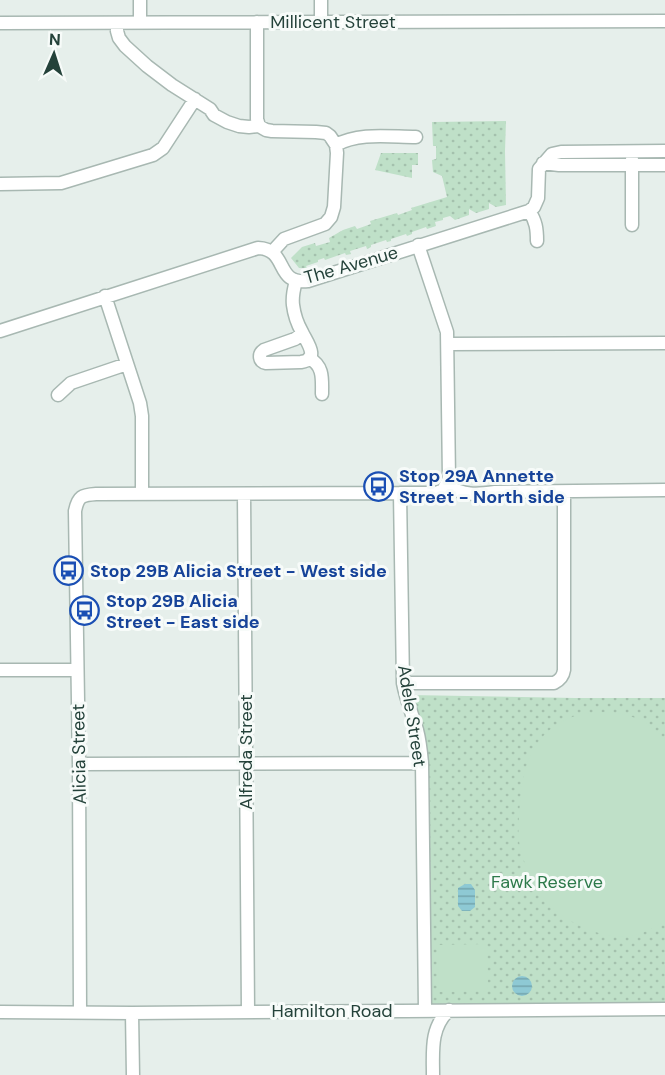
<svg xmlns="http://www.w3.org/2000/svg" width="665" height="1075" font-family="'DM Sans',sans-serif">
<defs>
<pattern id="grass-dots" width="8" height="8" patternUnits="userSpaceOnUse" patternTransform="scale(1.5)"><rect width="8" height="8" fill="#bfe0c8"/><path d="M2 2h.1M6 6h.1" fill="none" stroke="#a4c1ad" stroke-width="1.8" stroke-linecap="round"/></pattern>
<pattern id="water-rules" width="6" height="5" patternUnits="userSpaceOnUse" patternTransform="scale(1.5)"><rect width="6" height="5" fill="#8ec9d4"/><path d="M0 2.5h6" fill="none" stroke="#74a5ad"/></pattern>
</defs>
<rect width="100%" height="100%" fill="#e6efeb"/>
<path fill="url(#grass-dots)" d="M 506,121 L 505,151 L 506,205 L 496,207 L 489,203 L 489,209 L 476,213 L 469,209 L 469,215 L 455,220 L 450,216 L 443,218 L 443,220 L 435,222 L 436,226 L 427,229 L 426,227 L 412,232 L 412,234 L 407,236 L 406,234 L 391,239 L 391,241 L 387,242 L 386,240 L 371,245 L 371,247 L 367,249 L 366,246 L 350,251 L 351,254 L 346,255 L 345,253 L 325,260 L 324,258 L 318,260 L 318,262 L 306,266 L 307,268 L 299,268 L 291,258 L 302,247 L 315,243 L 316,246 L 330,242 L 329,238 L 343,230 L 355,226 L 357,229 L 371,224 L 370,221 L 397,213 L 398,215 L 412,210 L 411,208 L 447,197 L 442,176 L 433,172 L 432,160 L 436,159 L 436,146 L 433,146 L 432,122 Z
M 381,153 L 418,153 L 418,165 L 412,165 L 412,178 L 375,170 Z
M 409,695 L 575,698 L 665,698 L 665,1003 L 429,1005 L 427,761 Z"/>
<path fill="#bfe0c8" d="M 598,712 L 618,713 L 643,720 L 665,739 L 665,921 C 654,928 644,933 632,936 C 606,941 566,923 549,904 C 538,892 523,864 520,847 C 517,832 519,817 520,802 C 523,762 535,730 575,716 C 582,713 591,713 598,712 Z
M 487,944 L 488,991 L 439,992 L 438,945 Z"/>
<path fill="url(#water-rules)" d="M 465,884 L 471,884 L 475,890 L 475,907 L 470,911 L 462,911 L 458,906 L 458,888 Z
M512 986a10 10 0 1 1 20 0a10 10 0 1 1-20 0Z"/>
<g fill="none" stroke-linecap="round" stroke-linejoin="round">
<defs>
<path id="street" d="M 140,0 L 140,23
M 257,22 L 257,119 L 259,126 L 266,130 L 272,131 L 316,132 L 326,133 L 330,136 L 336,145 L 337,153 L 334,207 L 331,217 L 325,224 L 284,239 L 272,252
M 321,22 L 321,0
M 0,23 L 665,21
M 117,23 L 117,31 L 119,38 L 125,46 L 147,66 L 172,85 L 210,109 L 214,115 L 227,122 L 239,126 L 249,127 L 259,126
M 336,145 C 359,132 390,137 416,137
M 632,159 L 632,225
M 543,163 L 559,165 L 665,165
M 0,184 L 61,183 L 153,155 L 163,148 L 195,99
M 529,211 C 536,221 537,229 537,241
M 296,281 C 294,288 292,297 293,305 C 294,313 298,325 302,332 C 306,341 321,359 301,362 L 266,363 C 259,362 258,354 264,350 L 295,339 L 302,334
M 105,296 L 140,403 L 142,416 L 142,494
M 0,331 L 258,248 C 289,249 274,285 308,281 L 529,211 L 534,207 L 538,198 L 539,169 L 552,154 L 561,152 L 665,151
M 448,344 L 665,343
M 309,358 C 324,366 322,379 322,394
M 58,395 L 71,383 L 127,364
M 446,486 C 465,495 475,495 495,492 L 665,490
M 400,493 L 403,683 C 406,699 412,714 417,730 C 420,741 421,752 422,763 L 425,1010
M 244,494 L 248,1011
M 0,670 L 77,670
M 403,683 L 554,683 C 560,680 563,677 564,670 L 564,492
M 79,764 L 422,763
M 0,1012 L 132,1013 L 665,1009
M 80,1012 L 79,764 L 75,511 C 78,496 82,495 96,494 L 400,493 L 436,493 L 443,490 L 449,479 L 447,332 L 418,245
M 132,1013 L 133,1075
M 433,1075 C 433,1051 430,1028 449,1010"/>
</defs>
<use href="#street" stroke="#a8b8b2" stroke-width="15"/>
<use href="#street" stroke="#fff" stroke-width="12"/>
</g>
<defs>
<symbol id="bus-ring" viewBox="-11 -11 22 22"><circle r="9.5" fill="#f7fbf9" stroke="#1a4fb4" stroke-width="1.5"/><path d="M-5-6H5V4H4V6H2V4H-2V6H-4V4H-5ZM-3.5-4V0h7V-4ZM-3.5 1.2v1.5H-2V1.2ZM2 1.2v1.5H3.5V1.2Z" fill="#1a4fb4"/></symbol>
</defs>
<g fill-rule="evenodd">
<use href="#bus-ring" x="362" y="470" width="33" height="33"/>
<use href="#bus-ring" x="52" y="554" width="33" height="33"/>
<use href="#bus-ring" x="68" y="594" width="33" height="33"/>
</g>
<g text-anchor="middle" stroke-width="6" stroke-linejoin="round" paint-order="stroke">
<g font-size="18" fill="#24423a" stroke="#f7fbf9">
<text x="333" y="28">Millicent Street</text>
<text transform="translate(351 265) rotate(-16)" y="6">The Avenue</text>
<text transform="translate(412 716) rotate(81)" y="6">Adele Street</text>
<text transform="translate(246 752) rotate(-90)" y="6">Alfreda Street</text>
<text transform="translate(79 754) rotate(-91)" y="6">Alicia Street</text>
<text x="332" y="1017">Hamilton Road</text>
</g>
<g font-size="18" font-weight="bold" fill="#164399" stroke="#f7fbf9" text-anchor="start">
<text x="399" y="482">Stop 29A Annette<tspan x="399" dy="21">Street - North side</tspan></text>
<text x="90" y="577">Stop 29B Alicia Street - West side</text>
<text x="106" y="607">Stop 29B Alicia<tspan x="106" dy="21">Street - East side</tspan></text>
</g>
<g font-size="18" fill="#2d7a4b" stroke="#f7fbf9">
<text x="547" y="888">Fawk Reserve</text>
</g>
</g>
<g transform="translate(54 54) rotate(3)" stroke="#f7fbf9" stroke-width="4.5" paint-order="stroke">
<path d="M0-4.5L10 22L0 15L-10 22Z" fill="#24423a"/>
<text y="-9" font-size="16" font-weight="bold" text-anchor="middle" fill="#24423a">N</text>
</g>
</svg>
